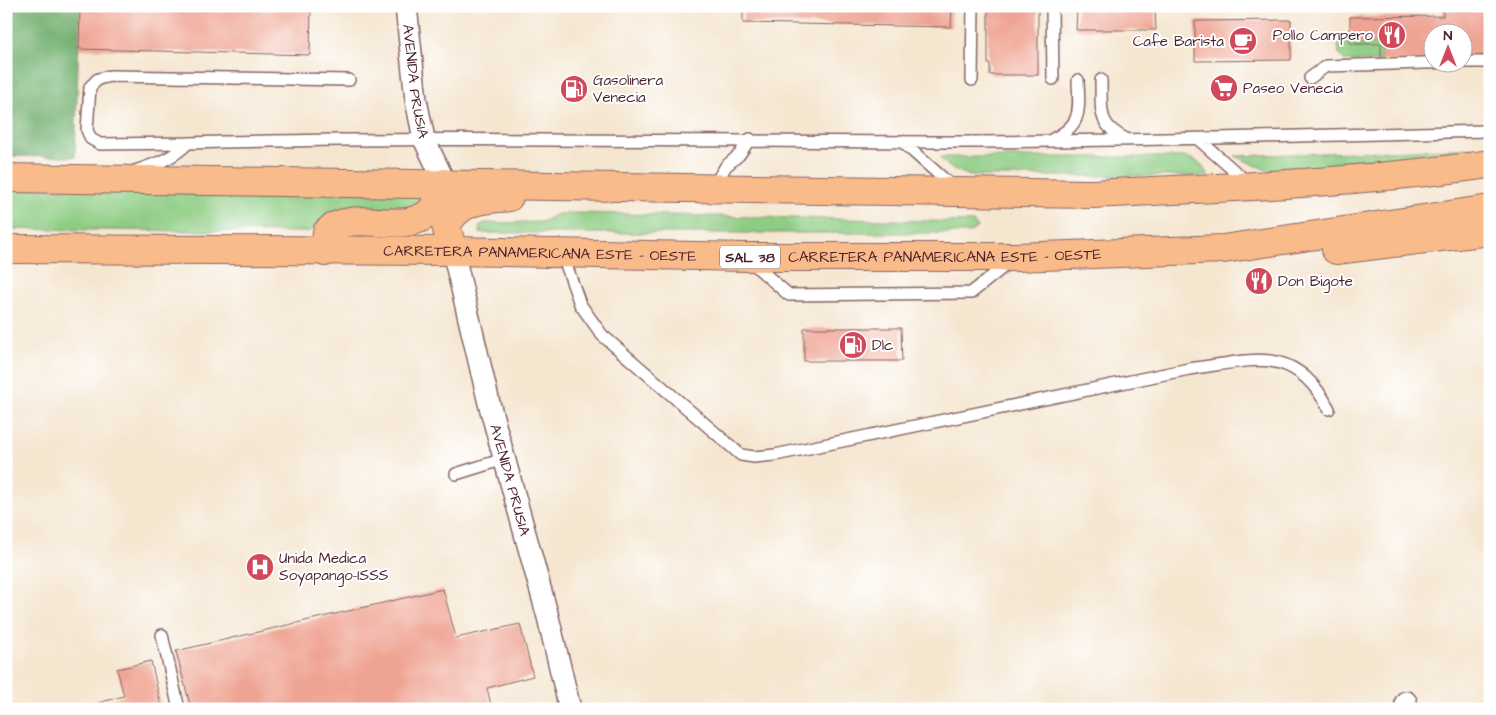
<svg xmlns="http://www.w3.org/2000/svg" width="1496" height="715" font-family="'Architects Daughter',sans-serif">
<rect width="100%" height="100%" fill="#fff"/>
<filter id="ink" filterUnits="userSpaceOnUse"><feTurbulence type="fractalNoise" baseFrequency=".02" numOctaves="2"/><feDisplacementMap in="SourceGraphic" scale="10" xChannelSelector="R" yChannelSelector="G"/><feConvolveMatrix kernelMatrix="1 2 1 2 8 2 1 2 1" color-interpolation-filters="sRGB"/></filter>
<filter id="wash" filterUnits="userSpaceOnUse"><feTurbulence type="fractalNoise" baseFrequency=".0096" numOctaves="4" result="noise"/><feDisplacementMap in="SourceGraphic" scale="20" xChannelSelector="R" yChannelSelector="G"/><feGaussianBlur stdDeviation="1.12" result="paint"/><feColorMatrix in="noise" values="0 0 0 0 0 0 0 0 0 0 0 0 0 0 0 0 0 1.4 0 .05"/><feComposite in="paint" operator="in"/></filter>
<g filter="url(#wash)">
<rect width="100%" height="100%" fill="#f5e6d0"/>
<path fill="#8dcc82" stroke="#6c7656" d="M 1338,38 L 1350,38 L 1350,44 L 1381,44 L 1381,61 L 1345,61 L 1339,54 Z
M 1476,148 L 1477,152 L 1281,171 L 1266,170 L 1235,156 Z
M 940,157 L 1187,157 L 1200,163 L 1209,176 L 970,176 L 949,167 Z
M 6,188 L 428,193 L 424,207 L 316,228 L 307,232 L 6,229 Z
M 577,213 L 973,222 L 978,227 L 969,233 L 480,233 L 479,226 L 484,223 L 541,222 L 558,214 Z"/>
<path fill="#72b070" stroke="#5e684e" d="M 6,6 L 80,6 L 75,157 L 6,156 Z"/>
<g id="blocks">
<path fill="#efa392" d="M 80,6 L 311,6 L 310,55 L 79,49 Z
M 743,6 L 952,6 L 951,27 L 743,23 Z
M 988,6 L 1038,6 L 1038,75 L 990,75 L 990,64 L 988,64 Z
M 1080,6 L 1150,6 L 1150,9 L 1155,9 L 1156,30 L 1076,30 L 1077,8 Z
M 1443,10 L 1490,10 L 1490,61 L 1464,61 L 1464,32 L 1434,32 L 1434,61 L 1381,61 L 1381,44 L 1350,44 L 1350,17 L 1443,16 Z
M 1291,20 L 1291,60 L 1195,61 L 1195,21 Z
M 804,328 L 901,328 L 902,361 L 804,361 Z
M 443,589 L 456,638 L 520,624 L 533,676 L 487,688 L 492,709 L 191,709 L 176,651 Z
M 151,661 L 162,709 L 99,709 L 98,703 L 124,696 L 117,669 Z"/>
</g>
</g>
<g filter="url(#ink)">
<use href="#blocks" fill-opacity="0" stroke="#866565" stroke-width="1"/>
<g fill="none" stroke-linecap="round" stroke-linejoin="round">
<defs>
<path id="lane" d="M 1052,6 L 1053,79
M 1464,62 L 1490,62
M 1310,78 L 1326,66 L 1457,62
M 972,80 L 973,6
M 1101,80 C 1102,110 1096,124 1126,139
M 1198,139 L 1248,183
M 1051,140 C 1083,125 1079,111 1078,80
M 901,141 L 953,187
M 188,143 L 100,144 L 91,139 L 87,130 L 90,87 L 98,79 L 110,76 L 349,80
M 135,171 C 156,164 172,159 188,143 C 445,136 703,142 960,142 C 1137,141 1313,136 1490,131
M 713,187 L 726,166 L 739,155 L 750,139
M 562,253 L 580,304 L 602,335 L 741,455 L 754,457 L 775,455 L 1189,369 C 1251,361 1294,342 1329,409
M 751,262 L 789,295 L 971,293 L 1011,261
M 456,474 L 504,459
M 162,635 L 179,709"/>
<g id="street">
<path id="s1" d="M 406,6 L 416,100 L 424,139 L 445,183"/>
<path id="s2" d="M 453,251 L 489,403 L 548,617 L 570,709"/>
<path d="M 1406,702 L 1407,709"/>
</g>
<g id="highway">
<path d="M 6,178 L 1088,194 C 1223,188 1356,183 1490,164"/>
<path id="s3" d="M 6,249 L 453,251 L 746,257 L 1017,257 L 1223,249 L 1490,209"/>
<path d="M 1336,250 L 1490,231"/>
<path d="M 453,251 L 446,226 C 460,199 482,200 509,197"/>
<path d="M 325,252 L 327,232 C 355,205 410,242 436,205 C 440,199 442,190 445,183"/>
</g>
</defs>
<use href="#lane" stroke="#866565" stroke-width="14"/>
<use href="#street" stroke="#866565" stroke-width="24"/>
<use href="#highway" stroke="#866565" stroke-width="30"/>
<use href="#lane" stroke="#fff" stroke-width="11"/>
<use href="#street" stroke="#fff" stroke-width="21"/>
<use href="#highway" stroke="#fabb8b" stroke-width="28"/>
</g>
</g>
<defs>
<symbol id="restaurant-disc" viewBox="-11 -11 22 22"><circle r="9.5" fill="#d1495b" stroke="#fff"/><path d="M-5-6h1v4h1v-4h1v4h1v-4h1v5L-1.5 .5V6h-2V.5L-5-1ZM5-6V6H3V1.5H1.5Q1.5-4 5-6Z" fill="#fff"/></symbol>
<symbol id="cafe-disc" viewBox="-11 -11 22 22"><circle r="9.5" fill="#d1495b" stroke="#fff"/><path d="M-5.5-4.5H6V0H3Q3 3.5 0 3.5H-2.5Q-5.5 3.5-5.5 0ZM3-3.2v2h1.7v-2ZM-6 4.5H4V6H-6Z" fill="#fff"/></symbol>
<symbol id="supermarket-disc" viewBox="-11 -11 22 22"><circle r="9.5" fill="#d1495b" stroke="#fff"/><path d="M-6-5.5h2.5l.6 2H6L4.5 2H-2.5L-4.4-4H-6ZM-1.5 3.2a1.3 1.3 0 1 0 .1 0ZM3 3.2a1.3 1.3 0 1 0 .1 0Z" fill="#fff"/></symbol>
<symbol id="fuel-disc" viewBox="-11 -11 22 22"><circle r="9.5" fill="#d1495b" stroke="#fff"/><path d="M-5.5-6h7V0h2V4h1.3V-2.5L3-4.5l.8-.8L6-3V5H2.5V1h-1V6h-7ZM-4.2-4.7v3.2H.2V-4.7Z" fill="#fff"/></symbol>
<symbol id="hospital-disc" viewBox="-11 -11 22 22"><circle r="9.5" fill="#d1495b" stroke="#fff"/><path d="M-5-5h3v3.5h4V-5h3V5h-3V1.5h-4V5h-3Z" fill="#fff"/></symbol>
</defs>
<g fill-rule="evenodd">
<use href="#restaurant-disc" x="1376" y="19" width="32" height="32"/>
<use href="#cafe-disc" x="1227" y="25" width="32" height="32"/>
<use href="#supermarket-disc" x="1208" y="72" width="32" height="32"/>
<use href="#fuel-disc" x="558" y="73" width="32" height="32"/>
<use href="#restaurant-disc" x="1243" y="265" width="32" height="32"/>
<use href="#fuel-disc" x="837" y="329" width="32" height="32"/>
<use href="#hospital-disc" x="244" y="551" width="32" height="32"/>
</g>
<g text-anchor="middle" stroke-width="4" stroke-linejoin="round" paint-order="stroke">
<rect fill="#fff" stroke="#80626b" stroke-width="1" x="720" y="245.5" width="60" height="23" rx="4"/>
<g font-size="14" font-weight="bold" fill="#4a1f2b">
<text x="750" y="262">SAL 38</text>
</g>
<g font-size="15" fill="#4a1f2b" stroke="#fff" text-anchor="start">
<text x="1373" y="40" text-anchor="end">Pollo Campero</text>
<text x="1224" y="46" text-anchor="end">Cafe Barista</text>
<text x="593" y="85">Gasolinera<tspan x="593" dy="17">Venecia</tspan></text>
<text x="1243" y="93">Paseo Venecia</text>
<text x="1278" y="286">Don Bigote</text>
<text x="872" y="350">Dlc</text>
<text x="279" y="563">Unida Medica<tspan x="279" dy="17">Soyapango-ISSS</tspan></text>
</g>
<g font-size="15" fill="#4a1f2b" stroke="#fff">
<text dy="5" stroke="none"><textPath href="#s1" startOffset="76">AVENIDA PRUSIA</textPath></text>
<text dy="5" stroke="none"><textPath href="#s3" startOffset="534">CARRETERA PANAMERICANA ESTE - OESTE</textPath></text>
<text dy="5" stroke="none"><textPath href="#s3" startOffset="939">CARRETERA PANAMERICANA ESTE - OESTE</textPath></text>
<text dy="5" stroke="none"><textPath href="#s2" startOffset="236">AVENIDA PRUSIA</textPath></text>
</g>
</g>
<rect width="1496" height="715" fill="none" stroke="#fff" stroke-width="25"/>
<g transform="translate(1448 48)"><circle r="24" fill="#ffffff" stroke="#b7a5aa"/>
<path d="M0-4L9 19L0 12L-9 19Z" fill="#d1495b"/>
<text y="-8" font-size="14" font-weight="bold" text-anchor="middle" fill="#4a1f2b">N</text>
</g>
</svg>
